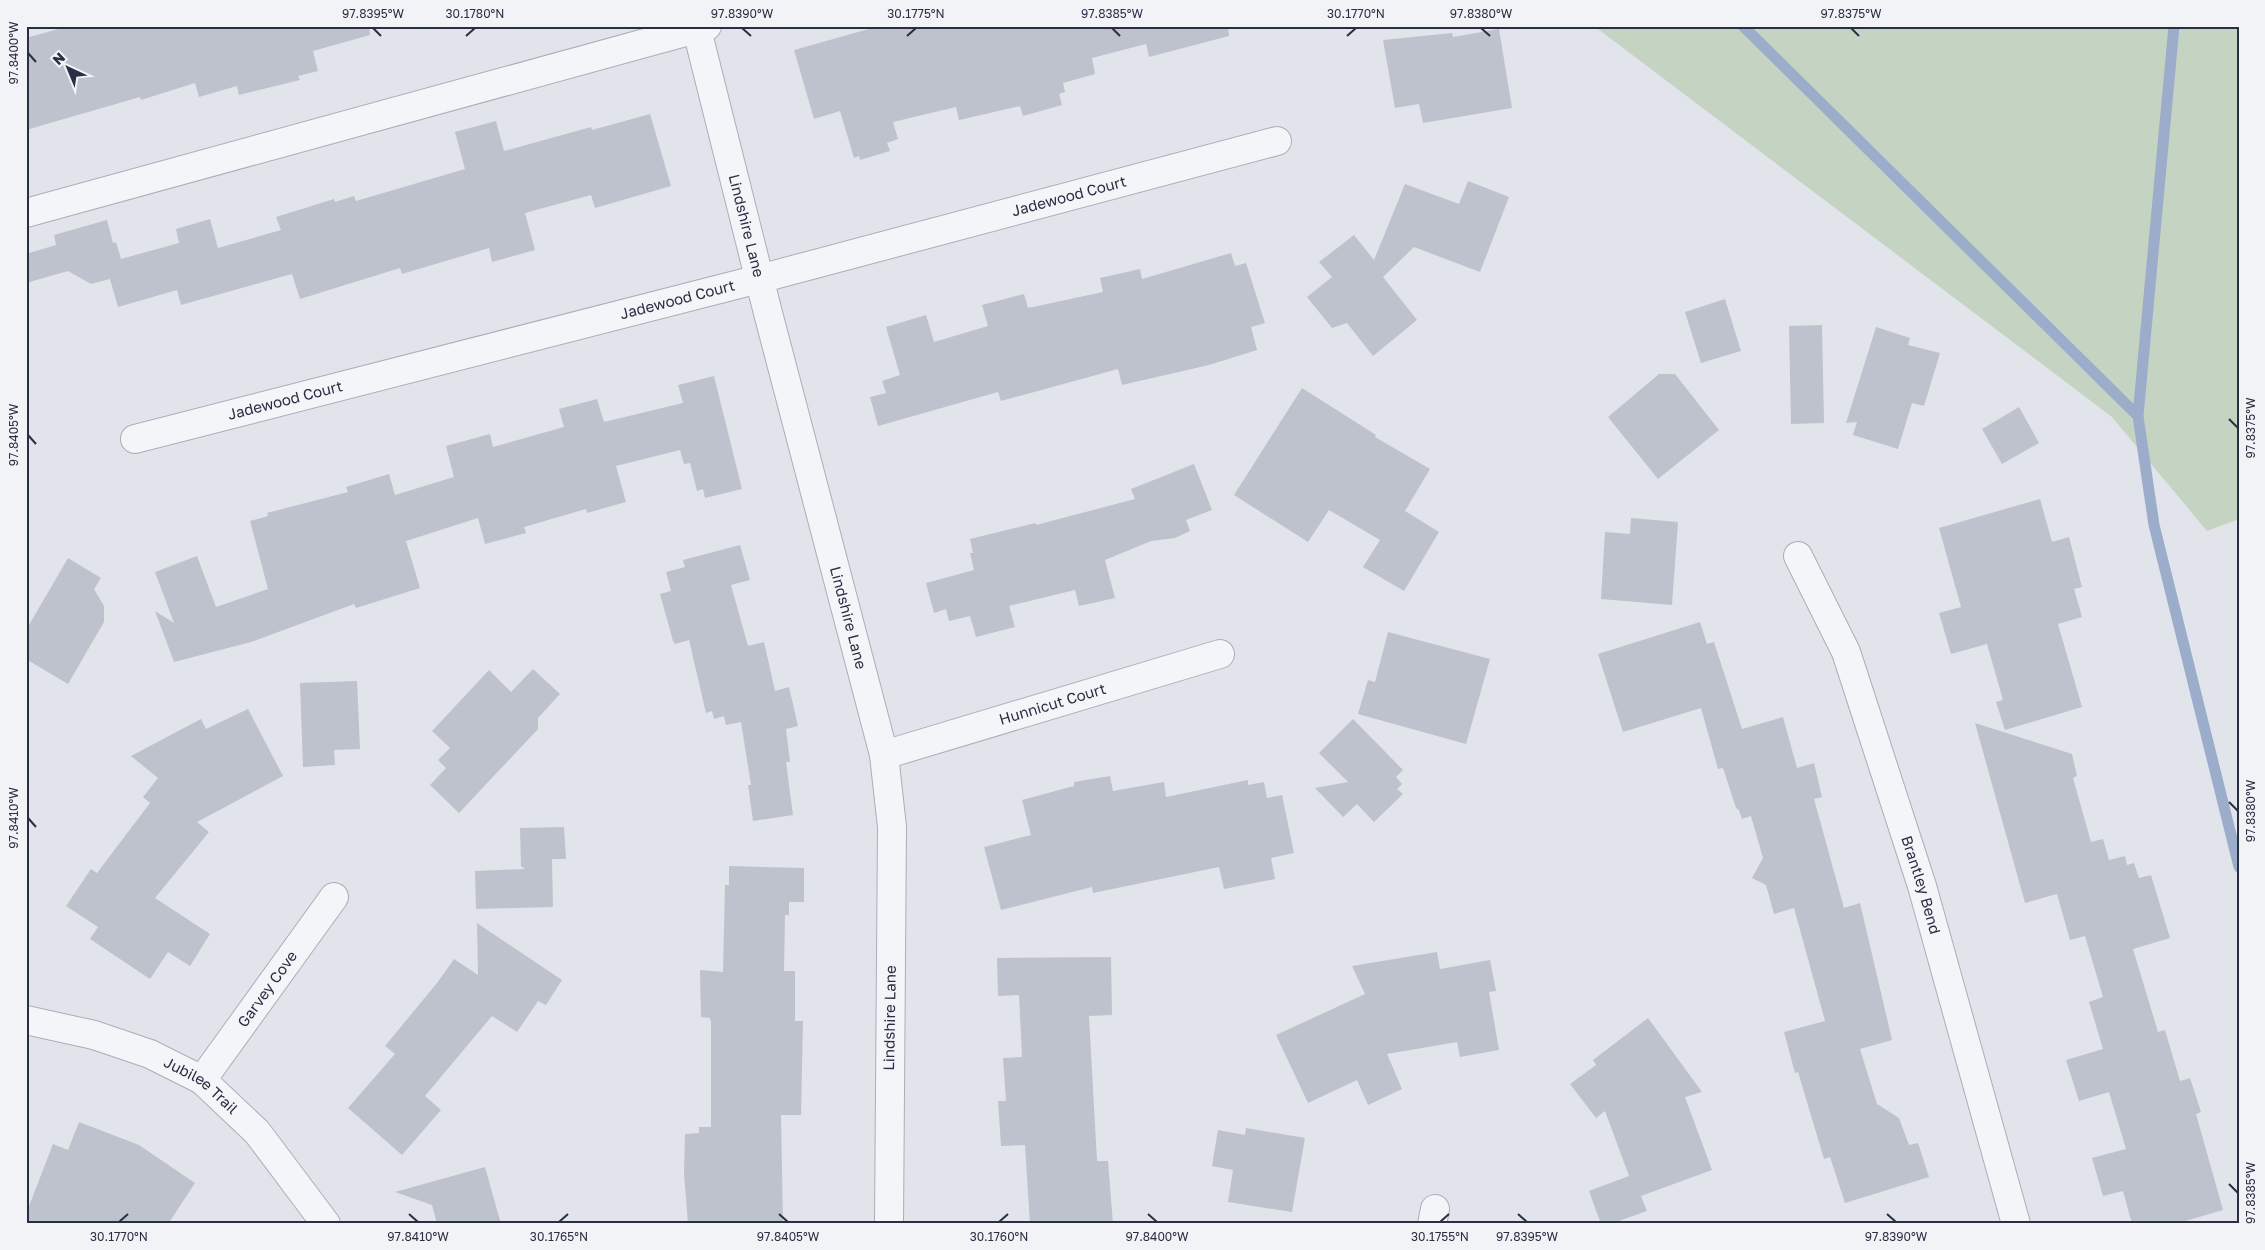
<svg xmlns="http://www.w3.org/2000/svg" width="2265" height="1250" font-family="'Golos Text',sans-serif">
<rect width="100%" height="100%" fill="#e1e4ea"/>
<path fill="#c5d4c2" d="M 1594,26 L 2239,26 L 2239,519 L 2207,531 L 2112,417 Z"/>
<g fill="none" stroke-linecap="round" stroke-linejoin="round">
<path stroke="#9badcb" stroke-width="11" d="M 1743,26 L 2138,416 L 2154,525 L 2239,867
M 2138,416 L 2174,26"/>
</g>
<path fill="#bec2cd" d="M 69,26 L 369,26 L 370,35 L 313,51 L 318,71 L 298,76 L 300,80 L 239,95 L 237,86 L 199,97 L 195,83 L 141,100 L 140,97 L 26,130 L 26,38 Z
M 920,26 L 1228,26 L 1229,36 L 1149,57 L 1146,44 L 1092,58 L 1095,74 L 1063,83 L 1065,92 L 1059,94 L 1062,105 L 1023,116 L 1020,106 L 959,120 L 956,107 L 893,122 L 898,139 L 887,143 L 890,151 L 860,160 L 859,156 L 854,158 L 840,111 L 814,119 L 794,50 L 876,27 L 907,29 Z
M 1499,29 L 1512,108 L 1423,123 L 1419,104 L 1395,108 L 1383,40 L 1452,33 L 1453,37 Z
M 650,114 L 671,186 L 595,208 L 591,195 L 525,213 L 535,250 L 492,262 L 489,248 L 402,274 L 400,268 L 300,299 L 292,274 L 181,305 L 177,290 L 118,307 L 110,279 L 91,284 L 68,271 L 26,283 L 26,254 L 56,245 L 54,235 L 107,220 L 113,243 L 116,242 L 121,259 L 179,243 L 176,229 L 210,219 L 218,248 L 281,230 L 276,217 L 334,199 L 335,202 L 354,196 L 356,201 L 465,169 L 455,132 L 496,121 L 504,151 L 591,127 L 592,130 Z
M 1468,181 L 1509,197 L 1480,272 L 1414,247 L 1383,277 L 1417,320 L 1373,356 L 1347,323 L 1332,328 L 1307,297 L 1332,277 L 1319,262 L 1354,235 L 1374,260 L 1405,184 L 1459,204 Z
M 1231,253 L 1235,266 L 1246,263 L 1265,323 L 1251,327 L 1257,350 L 1209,365 L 1122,385 L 1118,369 L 1001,401 L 998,392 L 878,426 L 870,397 L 886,393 L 882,381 L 900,375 L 886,327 L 926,315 L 934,342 L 988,326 L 982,305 L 1024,294 L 1028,308 L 1103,292 L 1100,278 L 1140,269 L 1142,279 Z
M 1725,299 L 1741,351 L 1701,363 L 1685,312 Z
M 1822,325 L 1824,423 L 1791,424 L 1789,326 Z
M 1876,327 L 1910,338 L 1908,345 L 1940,353 L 1924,406 L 1912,403 L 1898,449 L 1853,435 L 1857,422 L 1846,423 Z
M 1659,374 L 1675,374 L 1719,430 L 1658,479 L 1608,417 Z
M 714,376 L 742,489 L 705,498 L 703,489 L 697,491 L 690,463 L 684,464 L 680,450 L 616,466 L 626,502 L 587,513 L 586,509 L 524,527 L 526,533 L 485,544 L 478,518 L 406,541 L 420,588 L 356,608 L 354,604 L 251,642 L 174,662 L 155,611 L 174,623 L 155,572 L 197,556 L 216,607 L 268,589 L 250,521 L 268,516 L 267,513 L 348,492 L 346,487 L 389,474 L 395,495 L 454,477 L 446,446 L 490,434 L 493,447 L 564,427 L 559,409 L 597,399 L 604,422 L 683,403 L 678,385 Z
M 1302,388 L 1376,435 L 1375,437 L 1430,469 L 1405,511 L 1439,532 L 1404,591 L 1363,567 L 1380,540 L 1329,510 L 1308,542 L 1234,495 Z
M 2019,407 L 2039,443 L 2002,464 L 1982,429 Z
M 1194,464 L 1212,510 L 1186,520 L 1190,531 L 1175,538 L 1151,541 L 1105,560 L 1115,598 L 1079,606 L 1075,590 L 1009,606 L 1015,627 L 976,637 L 970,616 L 949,621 L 946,609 L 934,613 L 926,583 L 974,570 L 970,553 L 973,553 L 970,539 L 1036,523 L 1036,525 L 1135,499 L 1131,489 Z
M 2040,499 L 2052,542 L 2069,537 L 2082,587 L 2074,589 L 2082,617 L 2058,624 L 2082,707 L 2005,730 L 1996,702 L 2003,700 L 1987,644 L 1951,654 L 1939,613 L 1961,607 L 1939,528 Z
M 1631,518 L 1678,522 L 1672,605 L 1601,599 L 1605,532 L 1630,534 Z
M 740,545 L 750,580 L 731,585 L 748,646 L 764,642 L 775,691 L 789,687 L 798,726 L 786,729 L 790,762 L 786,762 L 793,815 L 753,821 L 748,785 L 751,785 L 741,722 L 726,725 L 724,716 L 714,719 L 712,711 L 706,713 L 689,640 L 675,644 L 673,641 L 660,594 L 671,591 L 666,572 L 685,567 L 683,560 Z
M 68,558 L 101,578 L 94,589 L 104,606 L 104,622 L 68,684 L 26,659 L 26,630 Z
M 1700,622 L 1707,644 L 1714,642 L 1742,729 L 1783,717 L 1797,768 L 1814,763 L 1822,797 L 1814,799 L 1844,908 L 1860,903 L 1892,1040 L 1860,1049 L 1877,1104 L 1899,1118 L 1909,1145 L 1918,1143 L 1929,1177 L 1845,1203 L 1830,1157 L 1824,1159 L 1798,1072 L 1795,1073 L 1784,1032 L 1825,1021 L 1794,908 L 1774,914 L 1766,885 L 1752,878 L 1763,858 L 1751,816 L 1742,819 L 1739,810 L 1736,808 L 1723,768 L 1718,769 L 1701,708 L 1623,732 L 1598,654 Z
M 1388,632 L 1490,659 L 1466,744 L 1358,714 L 1368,680 L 1375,682 Z
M 533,669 L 560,694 L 538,718 L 538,729 L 459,813 L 430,785 L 446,768 L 438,760 L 450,748 L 432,731 L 489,670 L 511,692 Z
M 357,681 L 360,749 L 334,750 L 335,765 L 303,767 L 300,683 Z
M 248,709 L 283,776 L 197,822 L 209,832 L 155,898 L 210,934 L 190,966 L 168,952 L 150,979 L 90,939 L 98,927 L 66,906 L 91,869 L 97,873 L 150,803 L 143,797 L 158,778 L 131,756 L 201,719 L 206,729 Z
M 1353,719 L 1403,770 L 1396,777 L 1402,784 L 1397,789 L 1403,794 L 1374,822 L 1357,804 L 1343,817 L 1315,788 L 1348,782 L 1319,753 Z
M 1975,723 L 2072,754 L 2077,776 L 2073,778 L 2091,842 L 2103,839 L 2109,860 L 2125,856 L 2127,865 L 2134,863 L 2139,878 L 2151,875 L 2170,938 L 2133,949 L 2158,1032 L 2165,1030 L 2180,1081 L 2190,1078 L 2201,1112 L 2196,1114 L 2223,1210 L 2175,1224 L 2132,1224 L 2123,1191 L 2103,1196 L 2092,1158 L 2126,1149 L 2109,1092 L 2079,1101 L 2066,1060 L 2103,1049 L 2089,1002 L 2103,997 L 2085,936 L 2070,940 L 2057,894 L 2025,903 Z
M 1110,776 L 1113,791 L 1164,782 L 1166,797 L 1248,780 L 1248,785 L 1264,782 L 1267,798 L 1282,795 L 1294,853 L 1271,858 L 1275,879 L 1224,889 L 1219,867 L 1093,893 L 1092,887 L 1001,910 L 984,847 L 1031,835 L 1022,800 L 1074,786 L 1074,782 Z
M 564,827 L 566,859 L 552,859 L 553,907 L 476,909 L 475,871 L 525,869 L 521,866 L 520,828 Z
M 729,866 L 804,868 L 804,902 L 789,902 L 789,915 L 785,915 L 784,971 L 795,971 L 795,1021 L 803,1021 L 801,1115 L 781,1115 L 783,1224 L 688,1224 L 684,1173 L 685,1134 L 699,1133 L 699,1127 L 711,1127 L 711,1022 L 710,1018 L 701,1017 L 700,970 L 723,972 L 725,885 L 729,885 Z
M 477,923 L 562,980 L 546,1005 L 538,1001 L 517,1032 L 492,1016 L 425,1096 L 441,1110 L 402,1155 L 348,1108 L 395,1054 L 385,1046 L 437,983 L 454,959 L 478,975 Z
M 1437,952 L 1440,969 L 1490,960 L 1496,991 L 1489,992 L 1499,1050 L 1460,1057 L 1457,1042 L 1387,1054 L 1402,1089 L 1368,1105 L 1357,1080 L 1308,1103 L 1276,1035 L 1365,994 L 1352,966 Z
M 1111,957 L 1112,1015 L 1089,1016 L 1097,1161 L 1108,1161 L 1113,1224 L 1030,1224 L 1025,1145 L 1001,1146 L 998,1101 L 1006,1101 L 1003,1058 L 1022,1057 L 1019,995 L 998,996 L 997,958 Z
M 1648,1018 L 1702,1092 L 1685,1097 L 1712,1170 L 1641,1196 L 1647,1211 L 1610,1224 L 1601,1224 L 1589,1191 L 1629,1176 L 1605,1111 L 1596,1118 L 1570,1084 L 1596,1065 L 1593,1060 Z
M 79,1122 L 139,1145 L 195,1183 L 168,1224 L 26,1224 L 26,1214 L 53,1144 L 68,1150 Z
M 1246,1128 L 1305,1138 L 1292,1212 L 1228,1202 L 1233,1170 L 1212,1166 L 1218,1130 L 1245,1135 Z
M 485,1167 L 501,1224 L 437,1224 L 432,1205 L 395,1192 Z"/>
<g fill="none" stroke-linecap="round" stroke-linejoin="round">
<defs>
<g id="minor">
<path id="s1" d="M 696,26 L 768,313 L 884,755 L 892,827 L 889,1224"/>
<path d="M 26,213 L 707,26"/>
<path id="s2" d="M 135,439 L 759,279 L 1277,141"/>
<path id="s3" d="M 1798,556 L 1846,652 L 1922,886 L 2016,1224"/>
<path id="s4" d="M 884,755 L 1220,654"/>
<path id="s5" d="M 26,1020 L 94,1035 L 150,1054 L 202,1080 L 257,1132 L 326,1224"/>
<path id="s6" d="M 202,1080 L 334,897"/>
<path d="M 1432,1224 L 1435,1209"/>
</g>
</defs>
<use href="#minor" stroke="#aaaeb8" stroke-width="30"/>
<use href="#minor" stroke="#f4f5f8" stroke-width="28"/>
</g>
<path fill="none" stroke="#292f42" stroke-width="2" d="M 373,28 L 381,36M 742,28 L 751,36M 1112,28 L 1120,36M 1481,28 L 1490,36M 1851,28 L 1859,36M 466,36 L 475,28M 907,36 L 916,28M 1347,36 L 1356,28M 28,53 L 36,62M 2229,419 L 2238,428M 28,435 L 36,444M 2229,802 L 2238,811M 28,818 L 36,827M 2229,1184 L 2238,1193M 409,1214 L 418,1222M 779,1214 L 788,1222M 1148,1214 L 1157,1222M 1518,1214 L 1527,1222M 1887,1214 L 1896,1222M 119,1222 L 128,1214M 559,1222 L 568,1214M 999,1222 L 1008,1214M 1440,1222 L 1449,1214"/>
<g text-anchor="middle" stroke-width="4" stroke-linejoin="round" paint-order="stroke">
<g font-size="15" fill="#292f42" stroke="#f1f3f7">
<text dy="5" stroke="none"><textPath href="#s2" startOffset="965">Jadewood Court</textPath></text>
<text dy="5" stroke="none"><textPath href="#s1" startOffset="206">Lindshire Lane</textPath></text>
<text dy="5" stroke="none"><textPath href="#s2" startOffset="560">Jadewood Court</textPath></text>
<text dy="5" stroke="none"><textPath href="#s2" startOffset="155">Jadewood Court</textPath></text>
<text dy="5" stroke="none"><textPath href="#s1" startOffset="611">Lindshire Lane</textPath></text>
<text dy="5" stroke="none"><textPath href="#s4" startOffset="176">Hunnicut Court</textPath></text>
<text dy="5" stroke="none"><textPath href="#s3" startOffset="352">Brantley Bend</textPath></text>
<text dy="5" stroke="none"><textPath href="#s6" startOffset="112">Garvey Cove</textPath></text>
<text transform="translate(890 1018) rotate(-89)" y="5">Lindshire Lane</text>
<text dy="5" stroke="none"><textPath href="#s5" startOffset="189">Jubilee Trail</textPath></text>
</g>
</g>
<rect width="2265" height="1250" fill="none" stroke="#f1f3f7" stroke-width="55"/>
<g transform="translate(68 68) rotate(316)" stroke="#f1f3f7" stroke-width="4" paint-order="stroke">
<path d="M0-4L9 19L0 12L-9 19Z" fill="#292f42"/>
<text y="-8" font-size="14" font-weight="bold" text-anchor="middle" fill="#292f42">N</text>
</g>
<rect x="28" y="28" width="2210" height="1194" fill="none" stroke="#292f42" stroke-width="2"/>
<g font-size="12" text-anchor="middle" fill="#292f42">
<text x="373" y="18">97.8395°W</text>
<text x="475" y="18">30.1780°N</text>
<text x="742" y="18">97.8390°W</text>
<text x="916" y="18">30.1775°N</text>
<text x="1112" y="18">97.8385°W</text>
<text x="1356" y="18">30.1770°N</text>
<text x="1481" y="18">97.8380°W</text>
<text x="1851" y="18">97.8375°W</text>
<text transform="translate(14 53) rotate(-90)" y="4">97.8400°W</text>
<text transform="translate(2251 428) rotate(-90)" y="4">97.8375°W</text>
<text transform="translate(14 435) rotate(-90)" y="4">97.8405°W</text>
<text transform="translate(2251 811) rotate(-90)" y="4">97.8380°W</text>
<text transform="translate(14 818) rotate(-90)" y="4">97.8410°W</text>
<text transform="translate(2251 1193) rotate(-90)" y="4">97.8385°W</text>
<text x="119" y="1241">30.1770°N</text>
<text x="418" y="1241">97.8410°W</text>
<text x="559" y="1241">30.1765°N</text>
<text x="788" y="1241">97.8405°W</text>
<text x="999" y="1241">30.1760°N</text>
<text x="1157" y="1241">97.8400°W</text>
<text x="1440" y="1241">30.1755°N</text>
<text x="1527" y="1241">97.8395°W</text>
<text x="1896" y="1241">97.8390°W</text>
</g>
</svg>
